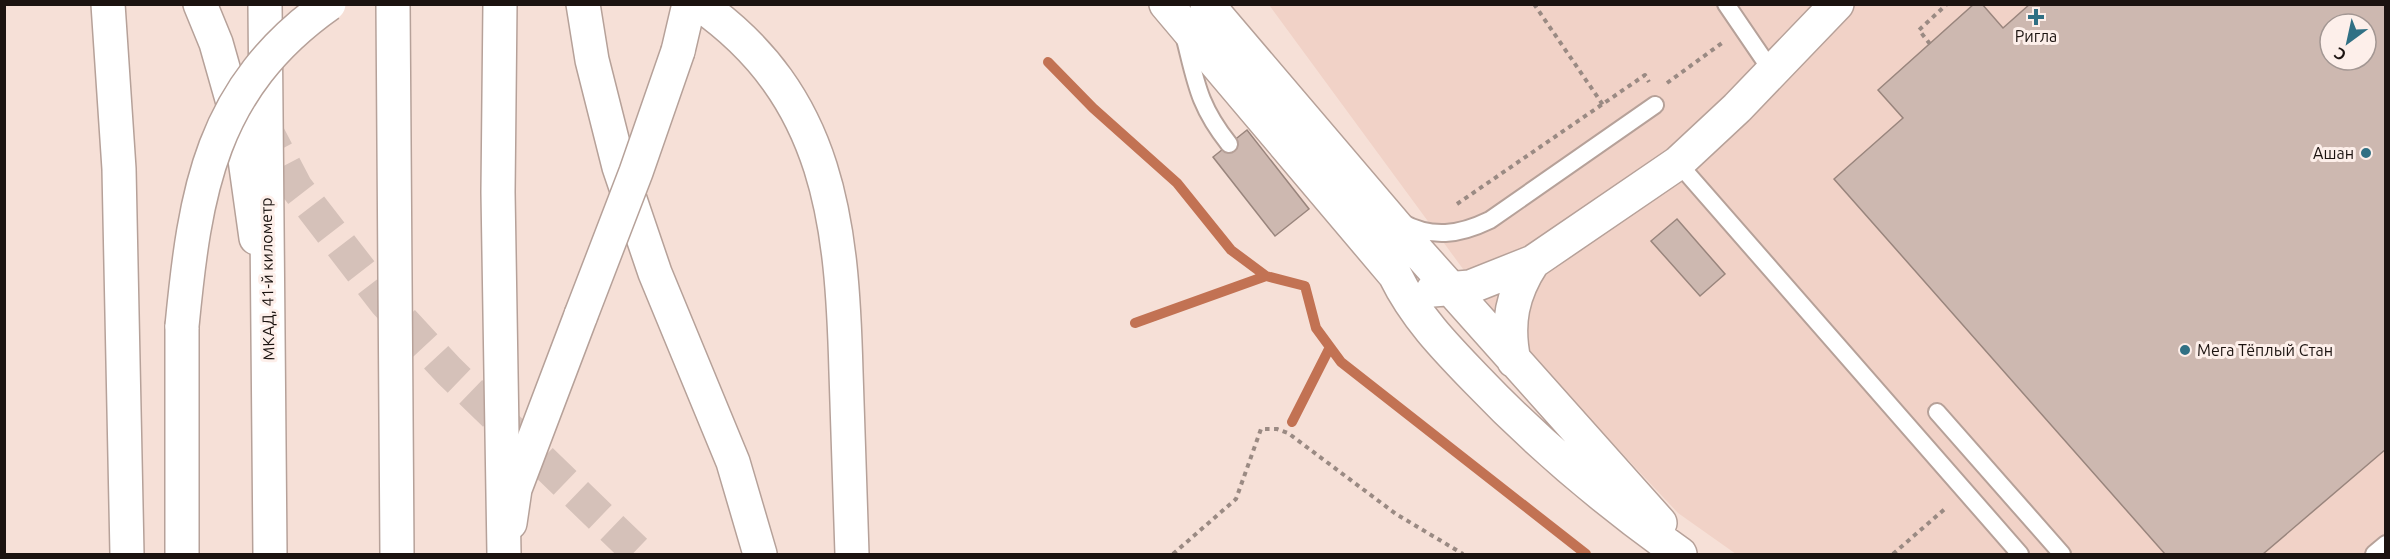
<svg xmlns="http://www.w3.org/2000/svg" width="2390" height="559" font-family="Ubuntu,sans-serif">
<rect width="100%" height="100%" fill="#f6e0d7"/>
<path fill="#f1d2c7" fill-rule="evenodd" d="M 1269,5 L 2385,5 L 2385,554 L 1736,554 L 1678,513 L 1513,337 ZM 2330,24 L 2366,24 L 2366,60 L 2330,60 Z"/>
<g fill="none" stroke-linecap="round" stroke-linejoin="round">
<path stroke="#c27253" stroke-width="10" d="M 1048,62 L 1093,108 L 1177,183 L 1231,250 L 1266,276 L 1305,286 L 1316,328 L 1341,362 L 1586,554
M 1135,323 L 1266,276
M 1292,422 L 1329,349"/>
</g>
<path fill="#cdb8b0" stroke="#99857d" stroke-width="1.5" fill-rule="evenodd" d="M 1974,4 L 1982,4 L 2003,28 L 2030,4 L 2386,4 L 2386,449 L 2263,554 L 2165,554 L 1834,179 L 1903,118 L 1878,90 ZM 2330,24 L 2366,24 L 2366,60 L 2330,60 Z
M 1247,130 L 1309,209 L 1275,236 L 1213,157 Z
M 1677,219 L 1725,274 L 1700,296 L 1651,241 Z"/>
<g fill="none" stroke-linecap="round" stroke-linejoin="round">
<path stroke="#d5c1b9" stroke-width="33" stroke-dasharray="33 16" stroke-linecap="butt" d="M 262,122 L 296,187 L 385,302 L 449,371 L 639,554"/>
<defs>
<path id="lane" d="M 1726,4 L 1773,73
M 1184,35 C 1196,82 1198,105 1229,144
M 1678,163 L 2020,554
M 1401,222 C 1432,239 1459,235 1490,220 L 1655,105
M 1937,412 L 2062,554
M 2374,554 L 2386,544"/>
<path id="street" d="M 1166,4 L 1395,275 C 1415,316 1444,346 1476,379 C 1538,444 1607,502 1680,554
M 1207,4 L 1419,253 L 1660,523
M 678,51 L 689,4
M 1433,290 L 1470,287 L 1533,262 L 1678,163 L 1737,108 L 1837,4
M 1514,361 C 1506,323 1512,294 1533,262
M 510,523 L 515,489 L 581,315"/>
<path id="primary" d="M 108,4 L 119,169 L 127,554
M 200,4 L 216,43 L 241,131 L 256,238
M 500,4 L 498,192 L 504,554"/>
<path id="highway" d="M 265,4 L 270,554
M 393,4 L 397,554
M 583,4 L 592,60 L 619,167 L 655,273 L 733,462 L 760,554
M 699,4 C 831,96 842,225 846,372 C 848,433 850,494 852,554
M 182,326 L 182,554"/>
</defs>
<use href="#lane" stroke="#b6a199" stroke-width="20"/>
<use href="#street" stroke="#b6a199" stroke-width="36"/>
<use href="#primary" stroke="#b6a199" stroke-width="36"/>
<use href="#highway" stroke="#b6a199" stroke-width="36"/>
<path stroke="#9a8a83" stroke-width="4" stroke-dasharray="4.5 4.5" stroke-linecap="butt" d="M 1534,4 L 1603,105
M 1930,44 L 1919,30 L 1947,4
M 1667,83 L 1722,43
M 1457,204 L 1645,75 L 1649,82
M 1173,554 L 1236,499 L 1261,429 L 1277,429 L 1288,433 L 1396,514 L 1463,554
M 1893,554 L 1947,507"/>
<use href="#lane" stroke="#fff" stroke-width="16"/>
<use href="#street" stroke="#fff" stroke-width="33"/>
<use href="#primary" stroke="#fff" stroke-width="33"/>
<use href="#highway" stroke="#fff" stroke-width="33"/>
<defs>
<path id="street-bridge" d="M 581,315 L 636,172 L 678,51"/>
<path id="highway-bridge" d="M 182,326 C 195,192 210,88 329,4"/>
</defs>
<use href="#street-bridge" stroke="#b6a199" stroke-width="36" stroke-linecap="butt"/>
<use href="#highway-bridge" stroke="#b6a199" stroke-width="36" stroke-linecap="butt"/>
<use href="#street-bridge" stroke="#fff" stroke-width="33"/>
<use href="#highway-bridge" stroke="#fff" stroke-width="33"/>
</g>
<g fill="#307084" stroke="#fdefea" stroke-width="2">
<path d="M2033 8h6v6h6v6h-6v6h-6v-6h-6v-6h6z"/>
<circle cx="2366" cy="153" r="6"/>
<circle cx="2185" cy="350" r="6"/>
</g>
<g text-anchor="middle" stroke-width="6" stroke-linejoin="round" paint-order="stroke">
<g font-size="16" fill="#1b1310" stroke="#fdefea">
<text x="2036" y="42">Ригла</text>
<text x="2354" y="159" text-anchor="end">Ашан</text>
<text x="2197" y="356" text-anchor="start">Мега Тёплый Cтан</text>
</g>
<g font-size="16" fill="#1b1310" stroke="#fdefea">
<text transform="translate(267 279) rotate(-91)" y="6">МКАД, 41-й километр</text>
</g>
</g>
<rect width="2390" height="559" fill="none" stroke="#1b1310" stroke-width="12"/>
<g transform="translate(2348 42) rotate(213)"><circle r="28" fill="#fdefea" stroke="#a39793" stroke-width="1.5"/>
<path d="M0-4.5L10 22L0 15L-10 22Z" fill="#307084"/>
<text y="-9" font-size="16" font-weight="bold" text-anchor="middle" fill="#1b1310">С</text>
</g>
</svg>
